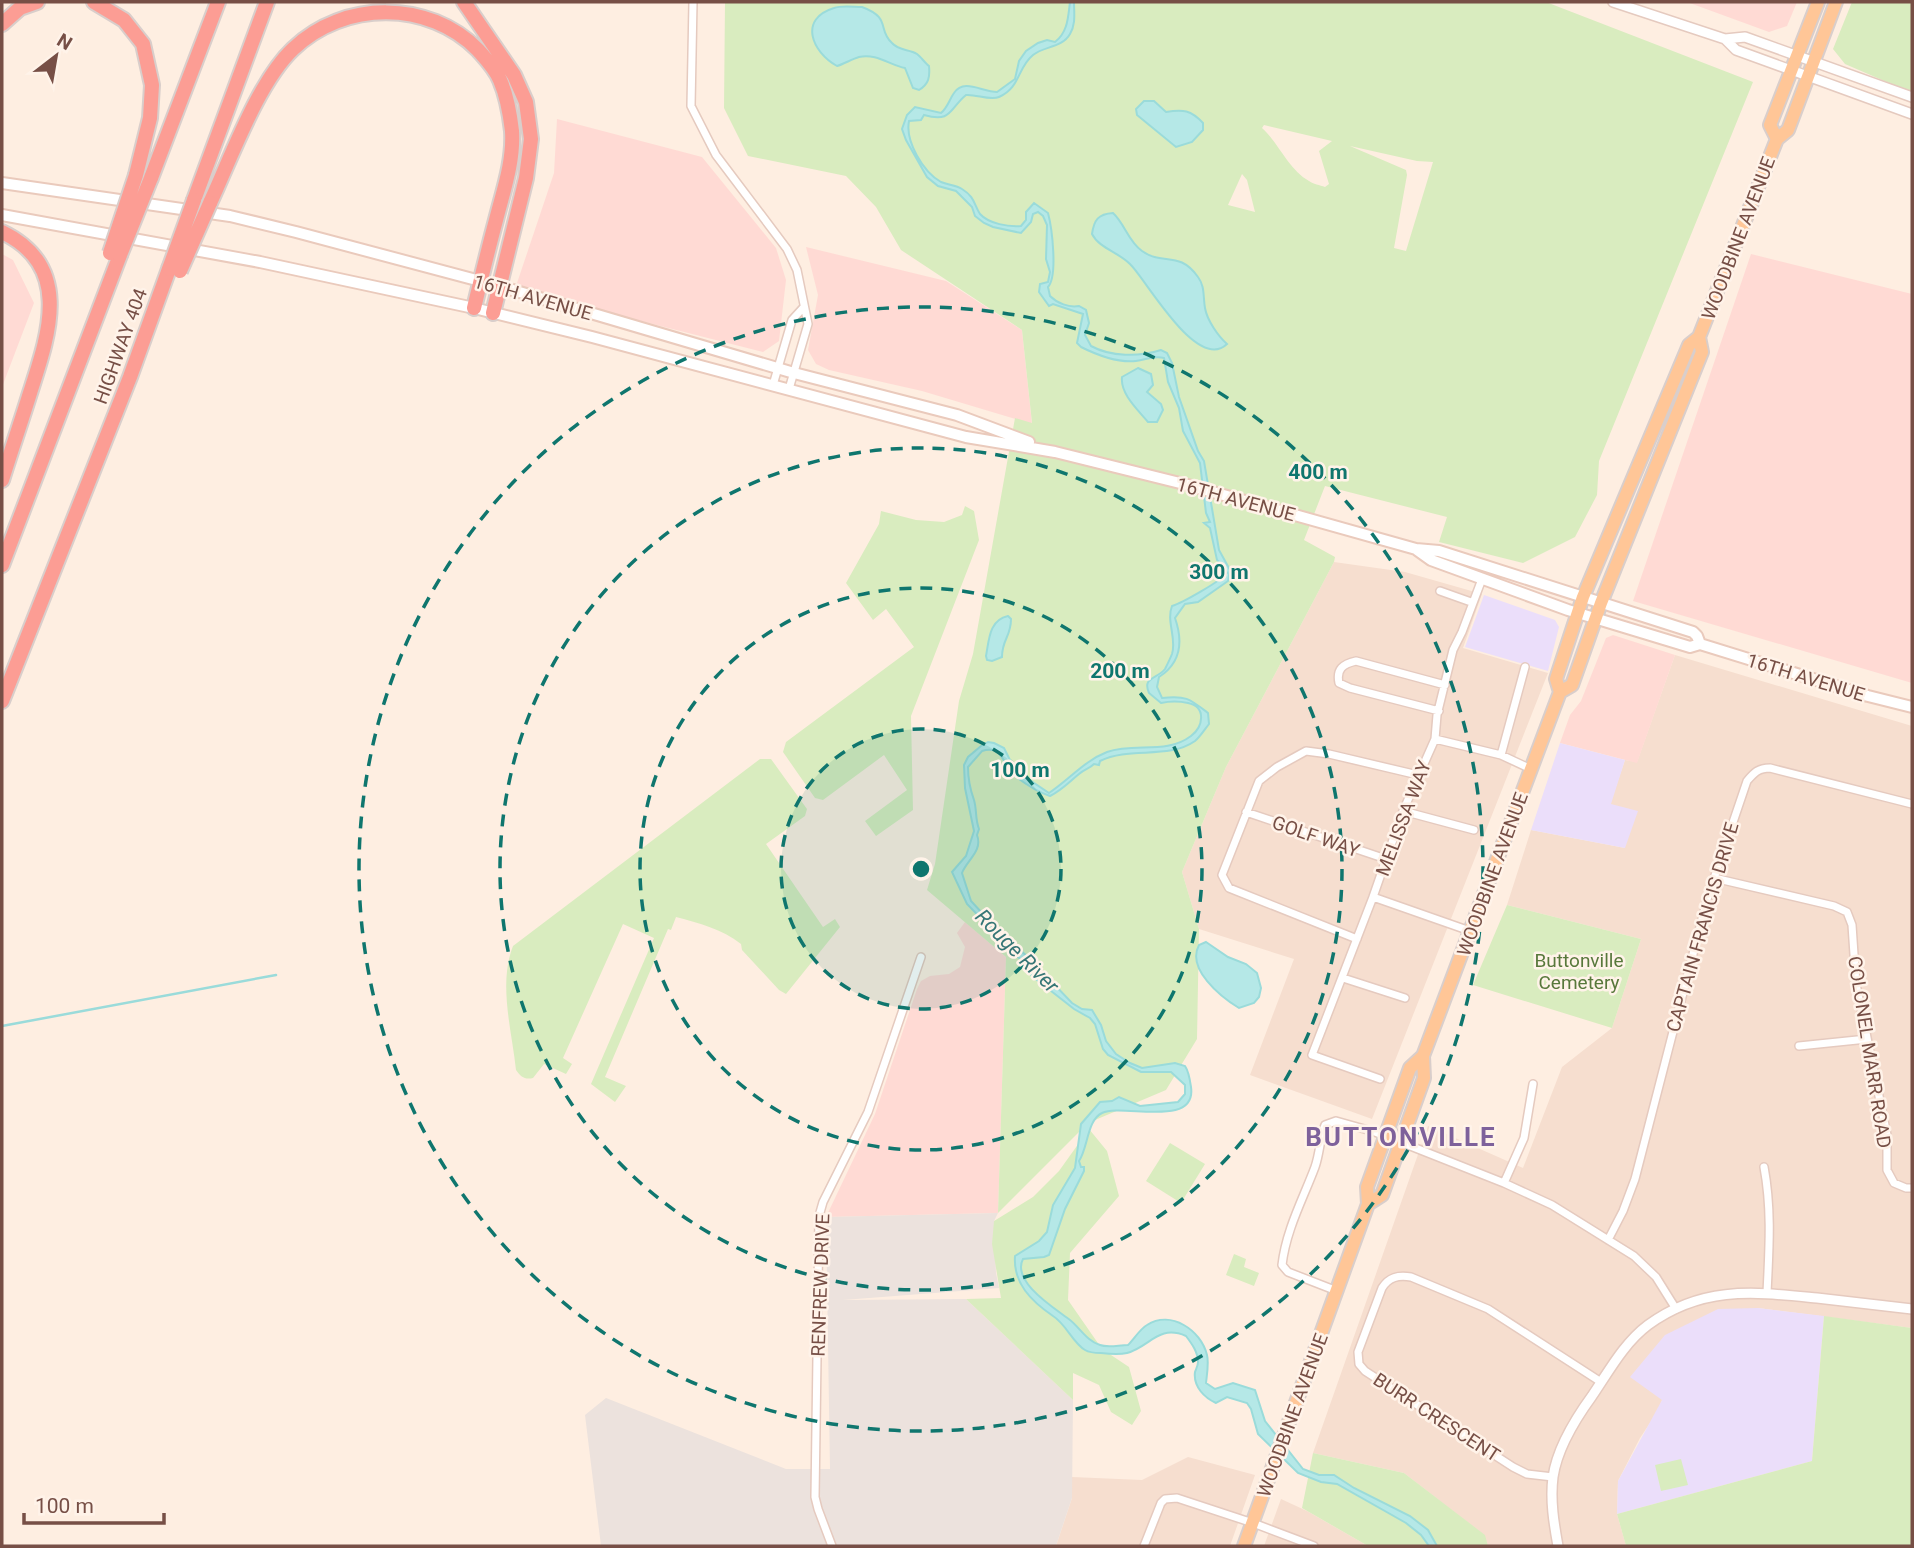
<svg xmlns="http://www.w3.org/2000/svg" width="1914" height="1548" font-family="Roboto,sans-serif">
<rect width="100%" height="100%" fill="#feeee1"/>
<path fill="#f6decf" d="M 1334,562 L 1405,572 L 1482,594 L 1463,648 L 1548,673 L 1372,1119 L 1250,1075 L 1294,959 L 1199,929 L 1182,872 L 1226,767 Z
M 1675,655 L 1912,726 L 1912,1328 L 1758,1308 L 1662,1400 L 1658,1411 L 1640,1438 L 1618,1481 L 1617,1514 L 1626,1546 L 1488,1546 L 1484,1535 L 1404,1473 L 1313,1453 L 1428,1126 L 1523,1168 L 1562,1067 L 1612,1028 L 1641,939 L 1507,905 L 1531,830 L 1625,848 L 1610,804 L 1625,760 L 1637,762 Z
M 1188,1457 L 1255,1475 L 1230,1546 L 1056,1546 L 1072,1498 L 1072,1477 L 1142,1480 Z
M 1281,1499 L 1307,1511 L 1368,1546 L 1264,1546 Z"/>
<path fill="#ffdad4" d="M 1687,2 L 1797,2 L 1787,26 L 1769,32 Z
M 557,119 L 702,157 L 776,248 L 786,280 L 779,341 L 763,352 L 515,289 L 554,173 Z
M 806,247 L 946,281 L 1022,330 L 1032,424 L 922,391 L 829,370 L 816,364 L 808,350 L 818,295 Z
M 2,254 L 13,260 L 34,303 L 2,387 Z
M 1751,254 L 1912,294 L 1912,683 L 1633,601 Z
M 1613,635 L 1675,655 L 1637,763 L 1560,743 L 1570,715 L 1581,701 L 1606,638 Z
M 965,922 L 1006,957 L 998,1213 L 826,1217 L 875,1114 L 917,989 L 921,981 L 930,976 L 949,974 L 960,967 L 965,947 L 957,933 Z"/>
<path fill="#ece2dd" d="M 998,1213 L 994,1221 L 996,1273 L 999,1288 L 843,1300 L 966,1299 L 1073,1400 L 1072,1498 L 1056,1546 L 601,1546 L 585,1415 L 606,1398 L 786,1469 L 830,1469 L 826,1217 Z"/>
<path fill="#ebdefa" d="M 1484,595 L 1555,620 L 1559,627 L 1548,671 L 1465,647 Z
M 1560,743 L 1625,760 L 1611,804 L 1638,811 L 1625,848 L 1531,830 Z
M 1758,1308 L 1824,1316 L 1812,1461 L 1617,1514 L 1618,1481 L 1662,1400 L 1630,1377 L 1665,1335 L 1718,1309 Z"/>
<path fill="#d9ecbf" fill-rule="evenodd" d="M 725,2 L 1546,2 L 1753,82 L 1599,461 L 1597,495 L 1575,537 L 1523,563 L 1439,542 L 1447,517 L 1325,486 L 1304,540 L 1335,557 L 1334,562 L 1226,767 L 1182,872 L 1199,929 L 1197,1039 L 1166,1090 L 1088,1123 L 998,1213 L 1006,957 L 927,890 L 935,864 L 959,701 L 973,654 L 1015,418 L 1032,423 L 1022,330 L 901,250 L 876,207 L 846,176 L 748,156 L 724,108 ZM 1264,125 L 1332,141 L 1319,151 L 1329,184 L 1325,187 C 1320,185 1313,184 1309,181 C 1288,169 1279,143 1262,128 ZM 1350,146 L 1417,161 L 1433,162 L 1406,251 L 1394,248 L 1407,175 L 1406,170 ZM 1242,174 L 1247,180 L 1255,212 L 1228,205 Z
M 1852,2 L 1912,2 L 1912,93 L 1845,64 L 1833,49 Z
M 965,506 L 974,511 L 979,540 L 911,716 L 913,810 L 876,836 L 865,821 L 907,790 L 884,755 L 823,800 L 815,798 L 783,752 L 786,742 L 914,647 L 886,609 L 873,620 L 846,583 L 879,524 L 881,511 L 916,520 L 944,522 L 962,515 Z
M 760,759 L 771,759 L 807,809 L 805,816 L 766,844 L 823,927 L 835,919 L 840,927 L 786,994 L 779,990 L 742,950 L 741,944 C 722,929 699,923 676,917 L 671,930 L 668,929 L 605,1077 L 626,1086 L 615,1102 L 591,1084 L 654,938 L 623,924 L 563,1058 L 572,1064 L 566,1074 L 544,1064 L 533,1078 C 525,1080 521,1077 516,1070 C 512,1031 498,984 513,946 Z
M 1507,905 L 1641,939 L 1612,1028 L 1473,985 Z
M 1089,1129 L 1107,1151 L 1119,1196 L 1070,1253 L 1068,1300 L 1102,1349 L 1129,1367 L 1141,1411 L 1132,1425 L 1111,1412 L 1099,1385 L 1073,1373 L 1073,1400 L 966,1299 L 1001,1298 L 992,1244 L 994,1221 L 1033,1197 L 1059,1171 Z
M 1170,1143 L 1205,1164 L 1181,1203 L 1146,1181 Z
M 1234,1254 L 1246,1259 L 1244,1267 L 1259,1273 L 1254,1286 L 1226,1275 Z
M 1824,1316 L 1912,1328 L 1912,1546 L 1626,1546 L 1617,1514 L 1812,1461 Z
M 1313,1453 L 1404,1473 L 1485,1535 L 1488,1546 L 1368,1546 L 1302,1508 Z
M 1681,1459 L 1688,1485 L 1661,1491 L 1655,1465 Z"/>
<path fill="#b5e8e7" stroke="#9adbda" stroke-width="2" d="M 1070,2 L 1074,2 C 1074,13 1076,24 1070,34 C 1062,48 1044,46 1033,55 C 1017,68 1021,87 999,97 C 990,101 976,94 966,95 C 949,109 952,123 924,115 L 921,120 L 909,121 C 905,141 923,172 941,182 C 948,185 956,185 962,189 C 975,197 974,205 980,214 C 989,224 1009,227 1021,226 L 1026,220 L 1026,212 L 1034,203 L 1048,213 C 1052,228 1058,276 1048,287 L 1050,296 C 1057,303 1069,308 1079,306 L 1086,310 L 1089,323 L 1085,335 L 1091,346 C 1111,357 1139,357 1161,350 L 1167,353 L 1172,363 L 1179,397 L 1198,451 L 1204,461 L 1219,550 L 1230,570 L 1228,581 L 1198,602 L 1185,604 L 1175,618 C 1183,641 1181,663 1159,677 L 1157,687 L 1162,698 C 1186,695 1190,699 1208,713 L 1209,724 C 1205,729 1200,737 1195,741 C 1168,760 1130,746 1100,761 L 1099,765 L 1094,764 C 1089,769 1085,769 1079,774 C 1069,782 1062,790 1050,796 C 1038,792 1024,783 1015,776 C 1003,766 1003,744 982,751 L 968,767 C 968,780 970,789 974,800 C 977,810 975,819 979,829 L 977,835 C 983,851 967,860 962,873 L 971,901 L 983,914 L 995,923 L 1005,937 L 1028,957 L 1072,1003 L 1082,1009 L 1092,1010 L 1101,1025 L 1106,1041 L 1116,1054 L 1130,1063 L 1142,1068 L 1175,1063 L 1185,1066 C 1189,1072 1190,1080 1191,1087 C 1197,1129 1122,1103 1102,1113 C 1087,1120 1088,1148 1079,1161 L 1081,1167 L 1084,1167 L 1084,1171 L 1065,1209 L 1049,1255 L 1044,1257 L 1023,1259 C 1011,1282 1056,1309 1070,1320 C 1080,1328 1087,1341 1100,1345 C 1108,1348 1119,1345 1128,1345 C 1134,1339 1140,1329 1147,1325 C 1171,1310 1201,1330 1207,1355 C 1209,1363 1207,1374 1206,1383 L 1215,1389 L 1233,1383 L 1255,1390 L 1265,1421 L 1303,1469 L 1319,1475 L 1334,1475 L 1354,1488 L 1410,1516 L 1428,1530 L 1437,1546 L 1429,1546 L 1421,1535 L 1406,1523 L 1337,1484 L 1321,1482 L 1298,1473 L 1258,1434 L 1251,1409 L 1247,1403 L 1227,1397 L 1216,1403 C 1205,1398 1193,1387 1195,1372 C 1196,1369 1198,1366 1198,1362 C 1198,1352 1192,1344 1186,1336 C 1158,1324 1150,1347 1127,1353 C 1119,1355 1109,1354 1101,1353 C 1095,1353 1090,1353 1085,1350 C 1073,1343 1066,1324 1053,1316 C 1031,1301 1013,1283 1015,1256 L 1039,1241 L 1047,1232 L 1053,1205 L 1075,1168 L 1081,1124 L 1100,1102 L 1112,1101 L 1119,1097 L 1140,1106 L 1178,1102 L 1185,1094 L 1185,1085 L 1171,1072 L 1141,1072 L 1108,1055 L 1103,1049 L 1095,1024 L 1090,1018 L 1074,1009 L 1032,976 L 1020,959 L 967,904 L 952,872 L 966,856 L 974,831 L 965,788 L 964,765 L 968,757 L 981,746 L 988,742 L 994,743 L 1004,748 L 1015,770 L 1049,793 C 1070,779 1084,761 1107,752 C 1135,742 1166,755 1191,736 C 1203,727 1207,707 1188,703 C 1179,701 1170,701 1161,703 L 1149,693 C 1142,677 1157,679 1165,669 C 1167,665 1170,659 1172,654 C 1177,639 1166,621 1172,606 C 1182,603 1221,581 1227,573 L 1222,564 L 1217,560 L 1210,528 L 1204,523 L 1210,522 L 1206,513 L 1200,463 L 1183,431 L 1179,408 L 1168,382 L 1164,358 C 1153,355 1146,360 1136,361 C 1117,363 1097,355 1081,347 L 1077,343 L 1083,314 L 1053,304 L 1049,306 L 1039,292 L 1040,284 L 1048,282 L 1050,272 L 1046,259 L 1047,225 L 1043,216 L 1038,212 L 1033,214 L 1031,222 L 1021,233 L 993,227 L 984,223 L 975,216 L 972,207 L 956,191 L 938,186 L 927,177 L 906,140 L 902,129 L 907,115 L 915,107 L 941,113 C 948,107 949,100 954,93 C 964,78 982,92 997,92 L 1015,79 L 1019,61 L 1026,51 L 1038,43 L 1047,40 L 1055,42 C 1068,32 1068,17 1070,2 Z
M 862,7 C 892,18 877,30 892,43 C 899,51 909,49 917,54 C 921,57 925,63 929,66 C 930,77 929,84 919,90 L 913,88 L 905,68 C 890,65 876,53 859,57 C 852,59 844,64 837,66 C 812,52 798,19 834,8 C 842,5 853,7 862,7 Z
M 1144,101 L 1154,101 L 1166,112 C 1183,109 1191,110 1203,123 L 1203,130 L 1192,142 L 1176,147 L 1137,115 L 1136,109 Z
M 1113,213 C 1125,224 1128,241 1142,251 C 1163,266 1179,250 1198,277 C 1205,286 1203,297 1205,308 C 1207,320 1218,336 1227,344 C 1197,373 1146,279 1130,264 C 1118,252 1099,248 1092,234 C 1094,220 1098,214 1113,213 Z
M 1138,368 L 1151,374 L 1153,385 L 1147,392 L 1161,404 L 1163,410 L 1157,422 L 1148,422 C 1138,410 1120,394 1122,377 Z
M 1008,616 L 1011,619 C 1011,637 1002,639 1002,657 L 992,661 L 987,660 L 986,656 C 989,640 989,620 1008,616 Z
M 1206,942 L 1228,957 L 1246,964 L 1257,973 L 1261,988 L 1259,997 L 1254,1003 L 1239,1008 C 1221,997 1186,969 1199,945 Z"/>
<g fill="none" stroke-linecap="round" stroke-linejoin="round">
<path stroke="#9adbda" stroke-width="2.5" d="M 2,1026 L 276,975"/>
<defs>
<path id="minor" d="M 693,2 L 691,106 L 716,155 L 787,249 L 797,270 L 808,324 L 789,389
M 773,385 L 792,320 L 803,308
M 1440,591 L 1471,602
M 1439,711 L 1350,688 L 1339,683 C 1336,669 1343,664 1356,661 L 1445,685
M 1435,739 L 1501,755 L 1531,769
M 1501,755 L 1525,667
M 1403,811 L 1474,830
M 1246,812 L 1386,859
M 1714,878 L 1834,906 L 1847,912 L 1852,925 L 1856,984 L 1887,1135 L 1887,1170 L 1894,1183 L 1906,1188 L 1912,1188
M 1373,897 L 1470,931
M 1357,939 L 1229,888 L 1222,875 L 1259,781 L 1277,767 L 1306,751 L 1329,754 L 1418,775
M 1343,978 L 1405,998
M 1799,1046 L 1867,1039
M 1380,1079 L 1312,1055 L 1373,897 L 1403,811 L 1435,739 L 1437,715 L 1453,650 L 1462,632 L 1482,579
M 1764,1167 C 1772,1210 1769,1250 1767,1293
M 1504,1183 L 1524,1138 L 1533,1084
M 1608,1240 L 1623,1211 L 1635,1179 L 1708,896 L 1747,781 C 1754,773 1758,768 1770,768 L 1912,804
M 1337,1291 L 1288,1272 L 1282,1265 C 1286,1230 1303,1199 1315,1167 C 1320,1153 1320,1137 1325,1125 L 1336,1121 L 1375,1132 L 1504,1183 L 1552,1205 L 1634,1256 L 1656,1277 L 1676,1309
M 1553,1477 L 1527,1474 L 1513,1467 L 1365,1371 L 1359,1364 L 1358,1352 L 1382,1288 C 1389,1277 1398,1275 1411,1277 L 1488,1309 L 1601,1382
M 832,1546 L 818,1509 L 815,1497 L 819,1216 L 823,1202 L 868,1112 L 921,957
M 1144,1546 L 1161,1503 L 1165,1499 L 1177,1498 L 1253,1523 L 1314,1546"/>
<path id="tertiary" d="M 1613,2 L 1725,39 L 1745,37 L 1912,97
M 1725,39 L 1736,50 L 1912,114
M 1558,1546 C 1554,1524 1550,1500 1553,1477 C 1557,1449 1576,1418 1592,1396 C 1609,1371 1624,1343 1648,1325 C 1703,1285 1754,1292 1817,1298 C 1849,1302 1880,1305 1912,1309"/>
<path id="secondary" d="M 2,183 L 230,216 L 296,232 L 499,286 L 794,373 L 957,415 L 1029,442
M 2,215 L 260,262 L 474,308 L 592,337 L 966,437 L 1055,452 L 1188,485 L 1416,549 L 1439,551 L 1693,632 L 1697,636 L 1700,644
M 1417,550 L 1431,560 L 1568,610 L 1690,647 L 1700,644 L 1868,696 L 1912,707"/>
<path id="primary" d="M 1777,139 L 1770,125 L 1818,2
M 1560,692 L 1556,679 L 1583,597 L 1689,345 L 1699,337 L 1777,139 L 1788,130 L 1836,2
M 1368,1204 L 1382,1195 L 1424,1078 L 1423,1056 L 1560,692 L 1572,685 L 1601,603 L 1702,352 L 1699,337
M 1244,1546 L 1368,1204 L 1367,1187 L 1410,1068 L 1423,1056"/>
<path id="motorway" d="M 94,2 L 124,20 L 143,44 L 152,85 L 150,118 L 136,175
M 464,2 L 514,75 L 526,102 L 531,139 L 526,178 L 493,313
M 2,24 L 20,8 L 37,2
M 151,178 L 218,2
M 194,200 L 267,2
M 210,203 C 231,158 258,82 293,49 C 344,0 429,0 478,50 C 486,59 495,68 500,80 C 507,96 510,114 512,131 C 514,161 503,192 496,220 C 488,250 481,279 474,308
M 2,232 C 73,266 49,334 30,393 C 21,422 11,451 2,480
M 2,565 L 120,255
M 2,701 L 130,377 L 169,269"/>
</defs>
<use href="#minor" stroke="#e5cabf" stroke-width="10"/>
<use href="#tertiary" stroke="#e5cabf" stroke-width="12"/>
<use href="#secondary" stroke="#eacabc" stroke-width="14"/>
<use href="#primary" stroke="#d9cecb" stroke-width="16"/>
<use href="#motorway" stroke="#d9cecb" stroke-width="18"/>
<use href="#minor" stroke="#fff" stroke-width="7"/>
<use href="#tertiary" stroke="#fff" stroke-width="9"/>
<use href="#secondary" stroke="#fff" stroke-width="10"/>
<use href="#primary" stroke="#ffc697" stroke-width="12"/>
<use href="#motorway" stroke="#fc9d94" stroke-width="14"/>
<defs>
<path id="motorway-bridge" d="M 110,253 L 136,175
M 120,255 L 151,178
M 169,269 L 194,200
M 180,271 L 210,203"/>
</defs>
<use href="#motorway-bridge" stroke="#d9cecb" stroke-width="18" stroke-linecap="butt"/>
<use href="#motorway-bridge" stroke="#fc9d94" stroke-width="14"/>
</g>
<circle cx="921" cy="869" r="140" fill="#0f766e" fill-opacity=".12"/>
<g fill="none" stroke="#0f766e" stroke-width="3.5" stroke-dasharray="12 9">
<circle cx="921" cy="869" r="140"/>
<circle cx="921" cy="869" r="281"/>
<circle cx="921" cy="869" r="421"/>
<circle cx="921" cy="869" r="562"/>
</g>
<g text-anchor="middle" stroke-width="5" stroke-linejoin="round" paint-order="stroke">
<g font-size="19" fill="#774f46" stroke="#fff3e9">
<text transform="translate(1738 238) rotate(-69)" y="7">WOODBINE AVENUE</text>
<text transform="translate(533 297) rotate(16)" y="7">16TH AVENUE</text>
<text transform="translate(120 346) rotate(-70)" y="7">HIGHWAY 404</text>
<text transform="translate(1236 499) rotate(15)" y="7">16TH AVENUE</text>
<text transform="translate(1806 677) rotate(17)" y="7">16TH AVENUE</text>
<text transform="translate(1403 818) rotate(-69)" y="7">MELISSA WAY</text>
<text transform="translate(1316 836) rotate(19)" y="7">GOLF WAY</text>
<text transform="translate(1492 874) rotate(-70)" y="7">WOODBINE AVENUE</text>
<text transform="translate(1702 927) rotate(-74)" y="7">CAPTAIN FRANCIS DRIVE</text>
<text transform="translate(1870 1052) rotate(81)" y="7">COLONEL MARR ROAD</text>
<text transform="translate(820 1285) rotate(-88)" y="7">RENFREW DRIVE</text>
<text transform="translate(1292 1415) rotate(-70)" y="7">WOODBINE AVENUE</text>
<text transform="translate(1437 1417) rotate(33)" y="7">BURR CRESCENT</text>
</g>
<g font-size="19" fill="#58783b" stroke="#fff3e9">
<text x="1579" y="967">Buttonville<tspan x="1579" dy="22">Cemetery</tspan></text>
</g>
<g font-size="21" font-style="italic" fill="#367676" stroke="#fff3e9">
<text transform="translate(1017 951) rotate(45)" y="7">Rouge River</text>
</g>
<g font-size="26" font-weight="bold" letter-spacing="2" fill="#7e619b" stroke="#fff3e9">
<text x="1401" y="1146">BUTTONVILLE</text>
</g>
</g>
<circle cx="921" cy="869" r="10" fill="#0f766e" stroke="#fff3e9" stroke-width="3.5"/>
<g font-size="21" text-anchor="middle" font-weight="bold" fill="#0f766e" stroke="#fff3e9" stroke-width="5" stroke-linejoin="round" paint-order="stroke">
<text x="1318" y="479">400 m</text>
<text x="1219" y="579">300 m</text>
<text x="1120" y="678">200 m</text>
<text x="1020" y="777">100 m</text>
</g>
<rect width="1914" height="1548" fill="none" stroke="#774f46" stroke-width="7"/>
<g transform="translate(56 56) rotate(31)" stroke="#fff3e9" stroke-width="5" paint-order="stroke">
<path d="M0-5L12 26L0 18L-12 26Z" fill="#774f46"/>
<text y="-10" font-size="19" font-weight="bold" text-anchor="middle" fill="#774f46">N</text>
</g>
<path d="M24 1513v10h140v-10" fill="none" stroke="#774f46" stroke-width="3.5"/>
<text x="35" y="1513" font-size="21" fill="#774f46" stroke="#fff3e9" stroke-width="5" paint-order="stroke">100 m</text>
</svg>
